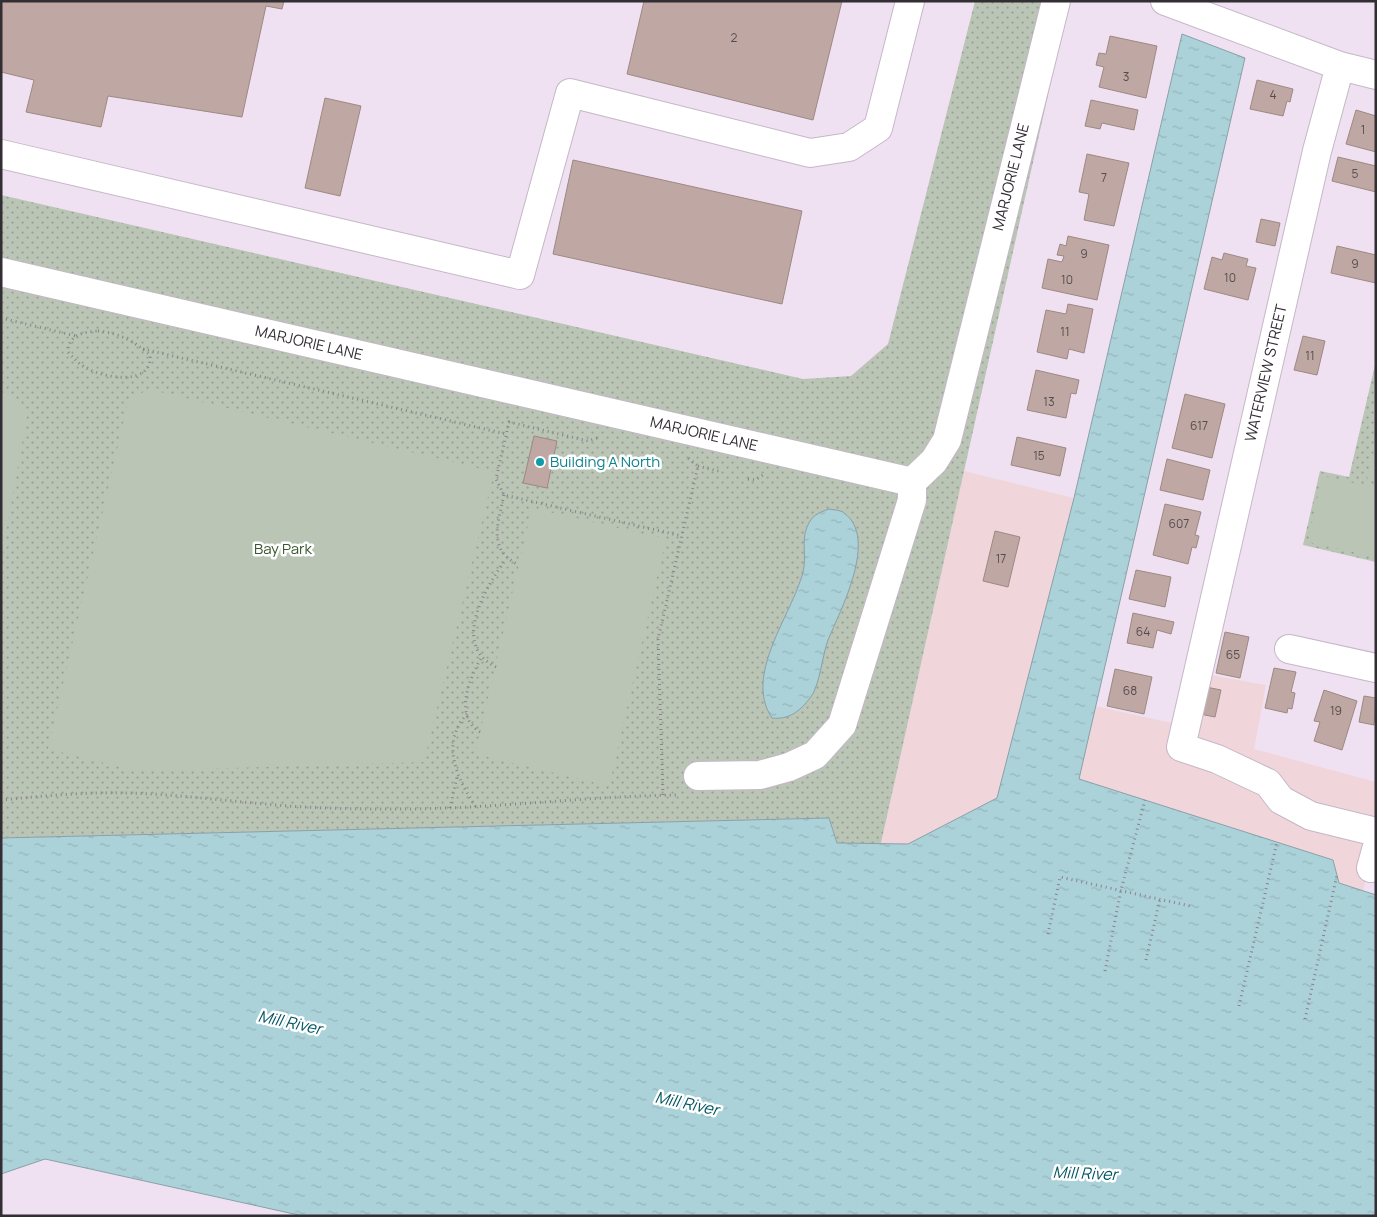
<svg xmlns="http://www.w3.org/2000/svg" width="1377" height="1217" font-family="Manrope,sans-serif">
<defs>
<pattern id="grass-dots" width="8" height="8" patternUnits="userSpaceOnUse" patternTransform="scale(1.25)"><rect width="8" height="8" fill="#bac5b6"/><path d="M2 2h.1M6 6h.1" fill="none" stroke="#98a095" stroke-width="1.8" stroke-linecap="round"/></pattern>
<pattern id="water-ripples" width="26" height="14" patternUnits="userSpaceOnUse" patternTransform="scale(1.25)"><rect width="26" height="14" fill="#acd2d9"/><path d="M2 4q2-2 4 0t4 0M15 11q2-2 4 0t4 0" fill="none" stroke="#94b5bb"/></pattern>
</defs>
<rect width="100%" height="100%" fill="#f0e1f2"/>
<path fill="#f0d5da" d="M 964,471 L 1074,498 L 998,798 L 908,844 L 881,843 Z
M 1193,672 L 1266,685 L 1254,749 L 1376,782 L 1376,837 L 1363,891 L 1339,883 L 1333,860 L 1078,779 L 1095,706 L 1181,725 Z"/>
<path fill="url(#grass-dots)" d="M 975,1 L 1069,1 L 881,843 L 837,843 L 829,818 L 1,838 L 1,195 L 803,379 L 851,376 L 888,344 Z
M 1375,365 L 1376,365 L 1376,562 L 1303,545 L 1320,471 L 1349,477 Z"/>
<path fill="#bac5b6" d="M 148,389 L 494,472 L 424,762 L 136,771 L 48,749 L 128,402 Z
M 1,392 L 13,395 L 27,416 L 1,560 Z
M 1376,443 L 1376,480 L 1367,478 Z
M 1322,476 L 1376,488 L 1376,557 L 1308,542 Z
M 532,508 L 666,539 L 609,786 L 475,754 Z"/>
<path fill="url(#water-ripples)" stroke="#88a0a8" d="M 1182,34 L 1245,58 L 1079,779 L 1333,860 L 1339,883 L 1376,895 L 1376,1216 L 303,1216 L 45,1159 L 1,1174 L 1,838 L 829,818 L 837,843 L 908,844 L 997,798 L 1074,498 Z
M 829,509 C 834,510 841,510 844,513 C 879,538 840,611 828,640 C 822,656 820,686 810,698 C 800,711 789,720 772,718 C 743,675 792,615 803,572 C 807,557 801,541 807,527 C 812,515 818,513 829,509 Z"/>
<path fill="#bfa8a3" stroke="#9d8883" d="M 1,1 L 284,1 L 282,9 L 266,6 L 242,117 L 108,96 L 101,127 L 26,112 L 34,80 L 1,72 Z
M 644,1 L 842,1 L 813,120 L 627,74 Z
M 1110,36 L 1157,46 L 1146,98 L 1099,87 L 1104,67 L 1096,65 L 1099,53 L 1106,54 Z
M 1257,80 L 1293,89 L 1290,102 L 1287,101 L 1283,116 L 1250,109 Z
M 325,98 L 361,106 L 340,196 L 305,188 Z
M 1091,100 L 1138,110 L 1134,130 L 1102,123 L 1100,129 L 1085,126 Z
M 1356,110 L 1376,116 L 1376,152 L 1346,144 Z
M 1087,154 L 1129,163 L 1114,226 L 1084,220 L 1089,194 L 1079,192 Z
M 1338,157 L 1376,166 L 1376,192 L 1332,181 Z
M 573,160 L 802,211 L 782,304 L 553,254 Z
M 1261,219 L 1280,223 L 1275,246 L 1256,242 Z
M 1068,236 L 1109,245 L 1097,300 L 1042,288 L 1048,259 L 1062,262 L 1064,256 L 1057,255 L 1060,244 L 1066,246 Z
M 1337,246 L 1376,255 L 1376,283 L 1331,273 Z
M 1224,253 L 1248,259 L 1246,266 L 1256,268 L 1248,300 L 1204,289 L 1212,257 L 1222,260 Z
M 1068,304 L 1093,309 L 1084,353 L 1069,349 L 1067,359 L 1037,352 L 1046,310 L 1066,314 Z
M 1303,336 L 1325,341 L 1317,375 L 1294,370 Z
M 1036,370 L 1079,380 L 1076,394 L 1071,393 L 1066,418 L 1027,410 Z
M 1185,394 L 1225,404 L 1212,458 L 1172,448 Z
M 534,436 L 557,441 L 547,488 L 523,483 Z
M 1017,437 L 1066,448 L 1060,476 L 1011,465 Z
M 1167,459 L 1210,470 L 1203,500 L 1160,490 Z
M 1165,504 L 1201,512 L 1195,535 L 1199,536 L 1196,548 L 1192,547 L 1188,564 L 1153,555 Z
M 995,531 L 1020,537 L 1008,587 L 983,581 Z
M 1136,570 L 1171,577 L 1165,607 L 1129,599 Z
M 1133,613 L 1174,622 L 1171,634 L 1157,630 L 1153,648 L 1127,643 Z
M 1225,632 L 1249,637 L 1240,678 L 1216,673 Z
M 1274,668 L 1296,672 L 1291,692 L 1295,693 L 1292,709 L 1288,708 L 1287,713 L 1265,708 Z
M 1115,669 L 1152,677 L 1144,714 L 1107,706 Z
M 1206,687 L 1221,690 L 1215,717 L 1200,714 Z
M 1324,690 L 1357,701 L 1342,750 L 1314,741 L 1320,722 L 1314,721 Z
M 1364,696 L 1376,698 L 1374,725 L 1359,722 Z"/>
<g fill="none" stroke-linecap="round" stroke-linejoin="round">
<defs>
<path id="minor" d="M 1165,1 L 1340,66 L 1376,75
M 1340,66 L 1317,151 L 1181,747 L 1217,759 L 1268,783 L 1281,800 L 1311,816 L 1376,832
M 1,154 L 520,275 L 570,93 L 810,153 L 849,147 L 878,128 L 910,1
M 1,272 L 912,482 L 934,461 L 947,440 L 1056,1
M 1289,649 L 1376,668
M 698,776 L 760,775 L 789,767 L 815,755 L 842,725 L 912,500 L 912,482
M 1371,868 L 1376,850"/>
</defs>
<use href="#minor" stroke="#c5b7c7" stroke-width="30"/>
<path stroke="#8a808b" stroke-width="3" stroke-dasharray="1 4" stroke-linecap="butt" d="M 1,318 L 76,336
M 98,331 C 119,333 134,341 150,355 C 152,387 104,378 86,368 C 79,364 74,359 68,352 C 68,335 83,332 98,331 Z
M 143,349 L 506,434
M 597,438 L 588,441 L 509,422 L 496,479 L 504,495 L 682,536
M 698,466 L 722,472
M 748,479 L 755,480 L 763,475
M 504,495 C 498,523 487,550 519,565
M 496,667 C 450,645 486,587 506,559
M 467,714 C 440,743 457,779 476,807
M 480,732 C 453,716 470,678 481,658
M 663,795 L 658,639 L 698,466 L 688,458
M 1,800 C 42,796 84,792 126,793 C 172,794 218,800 265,804 C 306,808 348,809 389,809 C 486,810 582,796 679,795
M 450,808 L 457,777
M 1048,934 L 1060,877 L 1190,906
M 1146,960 L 1160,899
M 1105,971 L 1121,890 L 1145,800
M 1239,1006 L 1277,842
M 1305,1019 L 1337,875"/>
<use href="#minor" stroke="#fff" stroke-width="28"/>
</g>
<circle fill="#0f9aa8" stroke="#fff" stroke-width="2" cx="540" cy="462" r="5"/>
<g text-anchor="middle" stroke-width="5" stroke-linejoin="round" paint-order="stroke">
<g font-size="12" fill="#564c50">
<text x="734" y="42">2</text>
<text x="1126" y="81">3</text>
<text x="1273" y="99">4</text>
<text x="1363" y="134">1</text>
<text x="1355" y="178">5</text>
<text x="1104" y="182">7</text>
<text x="1084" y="258">9</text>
<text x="1355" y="268">9</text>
<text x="1230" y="282">10</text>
<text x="1067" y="284">10</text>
<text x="1065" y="336">11</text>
<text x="1310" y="360">11</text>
<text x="1049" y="406">13</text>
<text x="1199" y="430">617</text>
<text x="1039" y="460">15</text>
<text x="1179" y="528">607</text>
<text x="1001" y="563">17</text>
<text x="1143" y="636">64</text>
<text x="1233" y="659">65</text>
<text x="1130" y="695">68</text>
<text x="1336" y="715">19</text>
</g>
<g font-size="15" fill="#332d34" stroke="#fff">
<text transform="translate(1011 177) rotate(-76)" y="5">MARJORIE LANE</text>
<text transform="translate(309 343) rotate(13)" y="5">MARJORIE LANE</text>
<text transform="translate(1266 373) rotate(-77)" y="5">WATERVIEW STREET</text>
<text transform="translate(704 434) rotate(13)" y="5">MARJORIE LANE</text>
</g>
<g font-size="15" fill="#0d838f" stroke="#fff" text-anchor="start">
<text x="550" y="467">Building A North</text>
</g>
<g font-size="15" fill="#3a562e" stroke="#fff">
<text x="283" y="554">Bay Park</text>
</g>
<g font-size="16" font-style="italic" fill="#005560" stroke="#fff">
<text transform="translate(290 1022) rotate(12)" y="6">Mill River</text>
<text transform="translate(687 1103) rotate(12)" y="6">Mill River</text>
<text transform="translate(1085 1173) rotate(2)" y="6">Mill River</text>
</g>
</g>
<rect width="1377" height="1217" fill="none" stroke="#332d34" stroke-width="5"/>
</svg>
